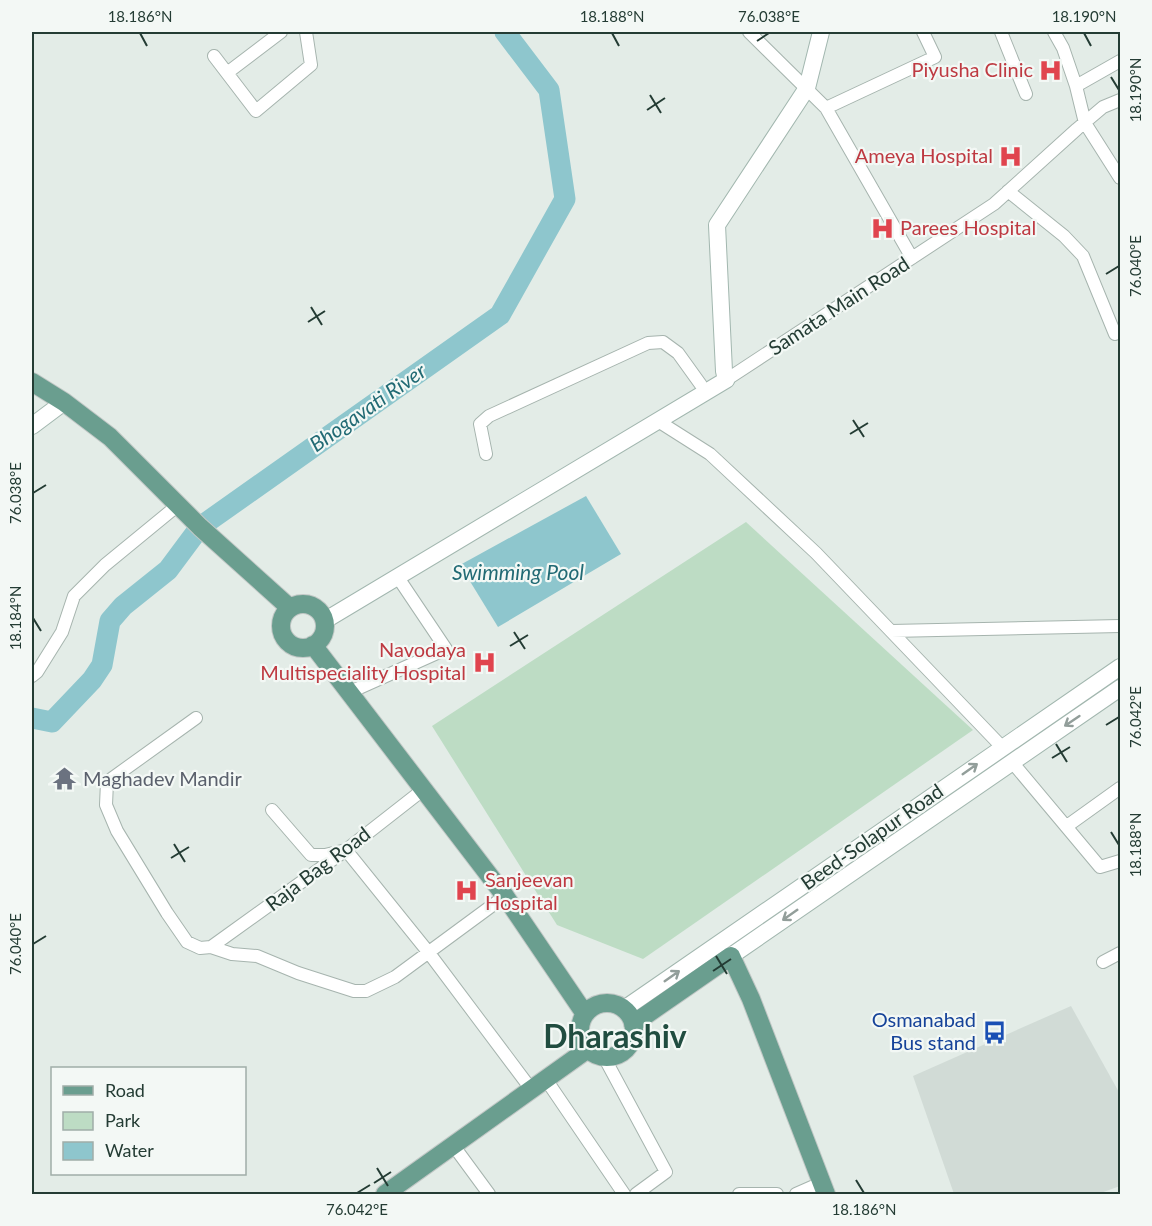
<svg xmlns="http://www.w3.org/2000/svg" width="1152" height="1226" font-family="Lato,sans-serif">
<rect width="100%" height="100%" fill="#e3ece7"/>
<path fill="#d1dbd6" d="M 1071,1006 L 1120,1094 L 1120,1186 L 1098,1194 L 954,1194 L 913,1076 Z"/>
<path fill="#bddcc4" d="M 746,522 L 973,730 L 643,959 L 557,925 L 432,726 Z"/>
<path fill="#8ec6cd" d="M 586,496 L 621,554 L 498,627 L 460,565 Z"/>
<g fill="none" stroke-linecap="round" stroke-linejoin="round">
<path stroke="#8ec6cd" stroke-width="21" d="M 32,718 L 52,722 L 92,680 L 102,665 L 110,621 L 123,606 L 168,570 L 200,527 L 500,315 L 565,199 L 549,90 L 505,32"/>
<defs>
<path id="street" d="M 749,32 L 826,108 L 935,57 L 923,32
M 1001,32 L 1026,94
M 1054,32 L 1063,48 L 1076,86 L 1085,123 L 1120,178
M 214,56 L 256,111 L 311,65 L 306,32
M 227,73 L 281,32
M 1076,86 L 1120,61
M 826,108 L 912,258
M 1008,191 L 1064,236 L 1083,256 L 1115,334
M 726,380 L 994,204 L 1077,129 L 1103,107 L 1120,100
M 658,421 L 710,454 L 816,553 L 1002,747
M 486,454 L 480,424 L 489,416 L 648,343 L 663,342 L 678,353 L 701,385
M 891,631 L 1120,626
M 32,676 L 37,672 L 62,632 L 74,596 L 105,565 L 178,505
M 350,692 L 446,649 L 397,576
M 196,718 L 107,782 L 106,805 L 117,831 L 167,913 L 187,942 L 200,948 L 211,947 L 232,954 L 257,956 L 298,973 L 354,991 L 366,991 L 395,977 L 505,896
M 1012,762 L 1100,867 L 1120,861
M 272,810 L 311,855 L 325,855 L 346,850 L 429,953 L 531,1089
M 1067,826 L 1120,788
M 211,947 L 346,850 L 424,789
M 1103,962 L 1120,953
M 604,1057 L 666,1172 L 636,1194
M 545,1078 L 624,1194
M 453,1145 L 489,1194
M 739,1194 L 777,1194
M 796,1194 L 821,1183"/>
<path id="secondary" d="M 32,426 L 64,402
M 324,621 L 726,380 L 724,371 L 717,225 L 807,88 L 821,32
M 731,956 L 1120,688
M 624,1009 L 1120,667"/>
<path id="primary" d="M 32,382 L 64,402 L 110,437 L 200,527 L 290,608
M281 626a22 22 0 1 1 44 0a22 22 0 1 1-44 0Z
M 313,645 L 505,896 L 585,1014
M580 1030a27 27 0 1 1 54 0a27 27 0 1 1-54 0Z
M 633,1024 L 731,956 L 751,999 L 826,1194
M 385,1194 L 588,1049"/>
</defs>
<use href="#street" stroke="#a6b4ae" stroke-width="14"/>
<use href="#secondary" stroke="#a2b7af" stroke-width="18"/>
<use href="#primary" stroke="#c2c8c6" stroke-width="20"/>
<use href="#street" stroke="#fff" stroke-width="12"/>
<use href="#secondary" stroke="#fff" stroke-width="16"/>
<use href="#primary" stroke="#6a9e8f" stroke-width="18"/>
</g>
<defs><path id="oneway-shaft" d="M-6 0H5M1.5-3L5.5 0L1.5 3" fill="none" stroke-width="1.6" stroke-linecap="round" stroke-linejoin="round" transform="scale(1.5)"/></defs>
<g stroke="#929e9a">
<use href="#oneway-shaft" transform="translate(1072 721) rotate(146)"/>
<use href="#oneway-shaft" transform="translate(970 769) rotate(-35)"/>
<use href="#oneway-shaft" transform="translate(790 915) rotate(145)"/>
<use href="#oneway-shaft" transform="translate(672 976) rotate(-35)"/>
</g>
<path fill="none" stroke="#243c34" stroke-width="2" d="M 140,33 L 147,46M 612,33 L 619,46M 1084,33 L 1091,46M 757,41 L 769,33M 1111,77 L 1119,90M 650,95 L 661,113M 647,110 L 665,98M 1106,274 L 1119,266M 311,307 L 322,325M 308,322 L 325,311M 853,420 L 864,437M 850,434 L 868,423M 33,493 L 46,485M 33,618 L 41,631M 514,632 L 525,649M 510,646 L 528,635M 1106,725 L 1119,717M 1056,744 L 1067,762M 1052,758 L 1070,747M 1111,832 L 1119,845M 174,844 L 185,862M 171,858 L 189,847M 33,944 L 46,936M 716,956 L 727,974M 713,971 L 731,959M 377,1168 L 388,1186M 856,1180 L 864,1193M 374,1183 L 391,1172M 357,1193 L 370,1185"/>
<defs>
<symbol id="hospital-bare" viewBox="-9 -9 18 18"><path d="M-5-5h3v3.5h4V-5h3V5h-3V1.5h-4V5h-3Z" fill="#e0444e" stroke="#f3f8f5" stroke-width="2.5" paint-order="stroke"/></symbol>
<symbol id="temple-bare" viewBox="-9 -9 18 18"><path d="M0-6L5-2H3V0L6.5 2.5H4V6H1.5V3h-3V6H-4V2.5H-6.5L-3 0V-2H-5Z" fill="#6b7280" stroke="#f3f8f5" stroke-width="2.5" paint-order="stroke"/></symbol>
<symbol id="bus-bare" viewBox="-9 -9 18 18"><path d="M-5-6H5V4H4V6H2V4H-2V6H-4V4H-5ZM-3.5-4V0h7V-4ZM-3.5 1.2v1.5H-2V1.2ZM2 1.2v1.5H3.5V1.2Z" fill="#1a4fb4" stroke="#f3f8f5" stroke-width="2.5" paint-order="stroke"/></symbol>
</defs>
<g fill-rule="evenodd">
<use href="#hospital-bare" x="1034" y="54" width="33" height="33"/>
<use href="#hospital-bare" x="994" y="140" width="33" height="33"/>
<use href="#hospital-bare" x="866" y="212" width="33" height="33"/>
<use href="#hospital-bare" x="468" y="646" width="33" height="33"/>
<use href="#temple-bare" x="48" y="762" width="33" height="33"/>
<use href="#hospital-bare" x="450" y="874" width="33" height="33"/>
<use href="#bus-bare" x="978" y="1016" width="33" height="33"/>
</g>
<g text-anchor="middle" stroke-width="4.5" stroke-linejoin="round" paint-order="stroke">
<g font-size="20" fill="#be3a42" stroke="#f3f8f5" text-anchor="end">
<text x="1033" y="77">Piyusha Clinic</text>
<text x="993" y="163">Ameya Hospital</text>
<text x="900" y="235" text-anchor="start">Parees Hospital</text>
<text x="466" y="657">Navodaya<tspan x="466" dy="23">Multispeciality Hospital</tspan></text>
<text x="485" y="887" text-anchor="start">Sanjeevan<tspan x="485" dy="23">Hospital</tspan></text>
</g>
<g font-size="20" fill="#243c34" stroke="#f3f8f5">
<text transform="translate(839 306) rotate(-33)" y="7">Samata Main Road</text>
<text transform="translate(872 837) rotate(-35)" y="7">Beed-Solapur Road</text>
<text transform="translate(318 869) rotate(-37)" y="7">Raja Bag Road</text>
</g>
<g font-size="20" fill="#5b616d" stroke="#f3f8f5" text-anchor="start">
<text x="83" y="786">Maghadev Mandir</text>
</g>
<g font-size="20" fill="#164399" stroke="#f3f8f5" text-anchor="end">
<text x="976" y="1027">Osmanabad<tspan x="976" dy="23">Bus stand</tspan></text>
</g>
<g font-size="21" font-style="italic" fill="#216a74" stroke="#f3f8f5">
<text transform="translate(368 408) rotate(-35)" y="7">Bhogavati River</text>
<text x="518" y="580">Swimming Pool</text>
</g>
<g font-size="32" font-weight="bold" fill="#214d40" stroke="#f3f8f5">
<text x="615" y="1048">Dharashiv</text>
</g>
</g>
<rect width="1152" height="1226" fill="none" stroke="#f3f8f5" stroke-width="66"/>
<rect x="51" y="1067" width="195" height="108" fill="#f3f8f5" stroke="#a0ada8" stroke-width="1.5"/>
<rect x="63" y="1086" width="30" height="9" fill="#6a9e8f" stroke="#a0ada8" stroke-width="1.5"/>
<text x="105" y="1097" font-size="18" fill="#243c34">Road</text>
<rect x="63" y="1112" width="30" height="18" fill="#bddcc4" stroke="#a0ada8" stroke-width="1.5"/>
<text x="105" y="1127" font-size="18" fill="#243c34">Park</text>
<rect x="63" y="1142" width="30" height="18" fill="#8ec6cd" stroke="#a0ada8" stroke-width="1.5"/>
<text x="105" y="1157" font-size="18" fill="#243c34">Water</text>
<rect x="33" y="33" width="1086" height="1160" fill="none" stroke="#243c34" stroke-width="2"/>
<g font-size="15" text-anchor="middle" fill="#243c34">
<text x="140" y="22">18.186°N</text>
<text x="612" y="22">18.188°N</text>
<text x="769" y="22">76.038°E</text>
<text x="1084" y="22">18.190°N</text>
<text transform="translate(1136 90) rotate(-90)" y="5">18.190°N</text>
<text transform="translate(1136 266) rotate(-90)" y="5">76.040°E</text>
<text transform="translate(16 493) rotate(-90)" y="5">76.038°E</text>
<text transform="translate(16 618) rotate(-90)" y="5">18.184°N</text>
<text transform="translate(1136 717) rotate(-90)" y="5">76.042°E</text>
<text transform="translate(1136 845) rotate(-90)" y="5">18.188°N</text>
<text transform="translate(16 944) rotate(-90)" y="5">76.040°E</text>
<text x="357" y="1215">76.042°E</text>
<text x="864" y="1215">18.186°N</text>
</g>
</svg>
